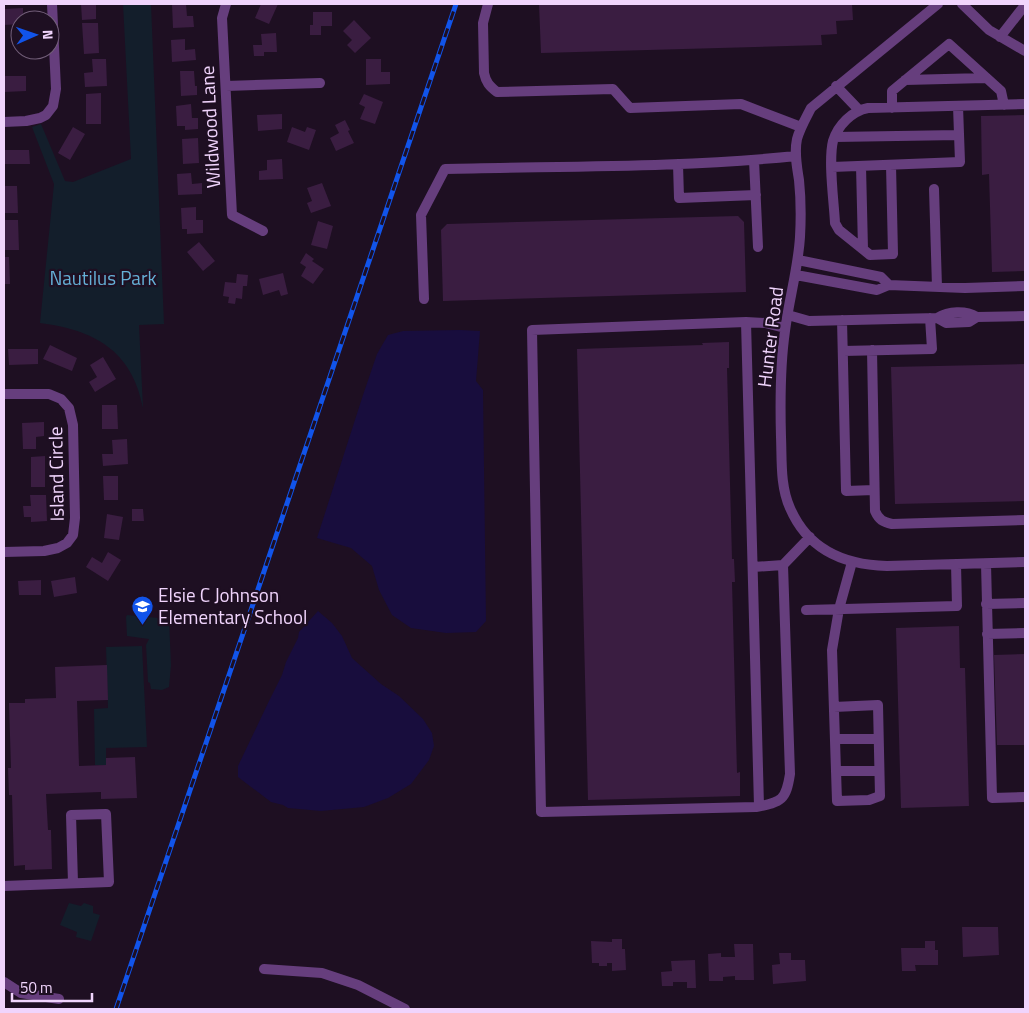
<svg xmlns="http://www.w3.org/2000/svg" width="1029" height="1013" font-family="'Titillium Web',sans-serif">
<rect width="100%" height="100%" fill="#1e0f22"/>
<path fill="#131e2b" d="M 123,4 L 151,4 L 164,324 L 139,325 L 143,408 C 132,350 94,330 40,323 L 54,184 L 32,127 L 41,124 L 65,181 L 73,182 L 131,159 Z
M 127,615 L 169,619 L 171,665 L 169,687 L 162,690 L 151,689 L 150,683 L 148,682 L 146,645 L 149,639 L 127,636 L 126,617 Z
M 142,646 L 147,747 L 106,748 L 106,765 L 95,765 L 94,709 L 108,708 L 106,647 Z
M 69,903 L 81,906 L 84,903 L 93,906 L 93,913 L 100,915 L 91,941 L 76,937 L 77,932 L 60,925 Z"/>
<path fill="#180d3d" d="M 460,330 L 480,331 L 476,381 L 483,390 L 486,621 L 476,632 L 446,633 L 411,628 L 392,615 L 379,590 L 372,566 L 351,548 L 317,538 L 363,395 L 377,354 L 388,335 L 403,331 Z
M 318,611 L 332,623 L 342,636 L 352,658 L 381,684 L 399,696 L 423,719 L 432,733 L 434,746 L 429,760 L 411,784 L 388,798 L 364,807 L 321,811 L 288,808 L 283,805 L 271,802 L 238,777 L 238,766 L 269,701 L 282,675 L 286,662 L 298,638 L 299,632 Z"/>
<path fill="#3a1d41" d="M 81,4 L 96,4 L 96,19 L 82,20 Z
M 172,4 L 186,4 L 187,16 L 193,16 L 194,27 L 173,28 Z
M 261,4 L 278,4 L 269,24 L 255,18 Z
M 539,4 L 852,4 L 853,20 L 836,21 L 837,34 L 821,35 L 822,45 L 541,53 Z
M 23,8 L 23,20 L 20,20 L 20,24 L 4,25 L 4,9 Z
M 313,12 L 332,12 L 332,26 L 321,26 L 321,35 L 310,35 L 310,25 L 313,25 Z
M 354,20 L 371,38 L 355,53 L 347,45 L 352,40 L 343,31 Z
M 82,23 L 98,23 L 99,53 L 84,54 Z
M 276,33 L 277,52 L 264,52 L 264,56 L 254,56 L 253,45 L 262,45 L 261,34 Z
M 185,39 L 185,50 L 195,49 L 196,60 L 172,62 L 171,40 Z
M 92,59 L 106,59 L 107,86 L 85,87 L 84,73 L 93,72 Z
M 366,59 L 381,59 L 381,72 L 390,72 L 390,84 L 366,85 Z
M 180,71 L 194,71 L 195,86 L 197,86 L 197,95 L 181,96 Z
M 4,76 L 26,76 L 26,91 L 4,92 Z
M 101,93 L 101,124 L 86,124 L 86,94 Z
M 364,94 L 383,102 L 375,124 L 360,119 L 365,107 L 359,104 Z
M 191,104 L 192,118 L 198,118 L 198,129 L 185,130 L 185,126 L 177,126 L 176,106 Z
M 282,114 L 282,129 L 258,131 L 257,115 Z
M 1025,115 L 1025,271 L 992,272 L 989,174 L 982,175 L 981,116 Z
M 345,120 L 350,130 L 348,131 L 354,143 L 336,151 L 330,138 L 339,133 L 335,125 Z
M 73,127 L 85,134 L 70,160 L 58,153 Z
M 292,127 L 305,132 L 307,127 L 316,130 L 309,150 L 287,142 Z
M 198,138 L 199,163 L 183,164 L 182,139 Z
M 4,150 L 29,150 L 30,164 L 4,164 Z
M 282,159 L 283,179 L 259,180 L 259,171 L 267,170 L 267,160 Z
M 191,173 L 192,184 L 202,183 L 202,194 L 178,195 L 177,174 Z
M 322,183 L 331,206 L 311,213 L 307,203 L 312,201 L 307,188 Z
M 4,186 L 17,186 L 18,213 L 4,213 Z
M 196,207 L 196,220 L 203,220 L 203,233 L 187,234 L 187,229 L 182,229 L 181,208 Z
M 738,216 L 744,222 L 746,292 L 443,301 L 441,230 L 447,224 Z
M 4,220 L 18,220 L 19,250 L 4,250 Z
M 318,221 L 333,226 L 327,249 L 311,245 Z
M 199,242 L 215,261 L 203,271 L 187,252 Z
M 306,253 L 314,259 L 312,261 L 324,269 L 313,284 L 301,276 L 306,267 L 300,263 Z
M 4,257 L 9,257 L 10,284 L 4,284 Z
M 283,273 L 288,294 L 281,296 L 279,290 L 263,295 L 259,279 Z
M 237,274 L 248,275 L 247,286 L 243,286 L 242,299 L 236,298 L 235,304 L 228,303 L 229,297 L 223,296 L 225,282 L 236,283 Z
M 729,342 L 729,368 L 727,368 L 732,559 L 734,559 L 735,582 L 732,582 L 737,773 L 740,772 L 740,796 L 588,800 L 577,349 L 703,345 L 702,343 Z
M 50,345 L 77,358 L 72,371 L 43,359 Z
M 8,349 L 38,349 L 38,364 L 9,365 Z
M 103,357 L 116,379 L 95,392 L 89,382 L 97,377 L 90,365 Z
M 1025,364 L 1025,501 L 895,504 L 891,367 Z
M 102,405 L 117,405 L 118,429 L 102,429 Z
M 44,422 L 44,436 L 36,437 L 36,449 L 23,449 L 22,423 Z
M 127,439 L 128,464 L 103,466 L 102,454 L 113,454 L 112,440 Z
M 45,456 L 45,487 L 31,487 L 31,457 Z
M 103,476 L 118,476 L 118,500 L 104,500 Z
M 30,495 L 46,495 L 47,521 L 31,522 L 31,517 L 24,517 L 23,506 L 31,506 Z
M 132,509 L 143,509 L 144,521 L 132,521 Z
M 107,514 L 123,517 L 119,540 L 104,538 Z
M 108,552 L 121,560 L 108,581 L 86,567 L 92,557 L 102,563 Z
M 75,577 L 77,593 L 54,597 L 51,581 Z
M 41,580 L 41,595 L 19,595 L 18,581 Z
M 959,626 L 960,668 L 965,668 L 969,806 L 901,808 L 896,628 Z
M 1025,654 L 1025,745 L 997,745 L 994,655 Z
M 107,665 L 108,700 L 77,701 L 79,766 L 106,765 L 106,758 L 135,757 L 137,798 L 101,799 L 101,792 L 46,794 L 48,830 L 51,830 L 52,869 L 25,870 L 25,865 L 14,866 L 12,795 L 9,795 L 8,768 L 11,768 L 9,703 L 25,703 L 25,699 L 56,698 L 55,667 Z
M 962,927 L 998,927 L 999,955 L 963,957 Z
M 612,939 L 622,939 L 622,949 L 625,949 L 626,970 L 612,971 L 612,963 L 607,963 L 607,966 L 599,966 L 599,963 L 592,963 L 591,941 L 612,942 Z
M 925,941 L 935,941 L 935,950 L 938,950 L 938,965 L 915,965 L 916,971 L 902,971 L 901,948 L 925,948 Z
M 734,944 L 753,944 L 754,980 L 735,980 L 735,976 L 723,977 L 723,981 L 709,981 L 708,954 L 721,953 L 721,957 L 735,957 Z
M 779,953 L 791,953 L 791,960 L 805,960 L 806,981 L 773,984 L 772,965 L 780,964 Z
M 695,960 L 696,988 L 687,988 L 687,982 L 673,982 L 673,986 L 662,986 L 661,972 L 672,971 L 671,961 Z"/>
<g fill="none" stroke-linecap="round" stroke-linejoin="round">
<path stroke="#663e7d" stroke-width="10" d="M 226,4 L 222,18 L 232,215 L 263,231
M 488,4 L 483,23 L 484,73 C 486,82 489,86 497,92 L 613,89 L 630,108 L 741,104 L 801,127
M 938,4 L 811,108 C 806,118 800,128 797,139 C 794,153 797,167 799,180 C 801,199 801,219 800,237 C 798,269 789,299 785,331 C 780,366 780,401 781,437 C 782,460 780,486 790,508 C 808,550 844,565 887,566 L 1025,562
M 962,4 L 989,30 L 1025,51
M 1000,37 L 1025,5
M 905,80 L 985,78
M 226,86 L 320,83
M 836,86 L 859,110
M 892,108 L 892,91 L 949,44 L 1001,91 L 1004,105
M 4,122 L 26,121 L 40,118 L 46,115 L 53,106 L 56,89 L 52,4
M 835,137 L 959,135
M 754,160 L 758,247
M 678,164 L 679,198 L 756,195
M 891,165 L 893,254 L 870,255 L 839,230 L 835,223 C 834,202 828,161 833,141 C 838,125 852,111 868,108 L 1025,104
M 861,166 L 863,249
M 832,167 L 960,162 L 958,106
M 934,189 L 937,287
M 798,260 L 881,277 L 889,285
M 796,275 L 877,290 L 889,285 L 965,288 L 1025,286
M 424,299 L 421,215 L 445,169 C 562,166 679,168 796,156
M 788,315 L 809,321 L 937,318 C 949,311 965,310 977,317
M 937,318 L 946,323 L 969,322 L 977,317 L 1025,316
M 842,320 L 846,491 L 874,490
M 746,322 L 759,806
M 785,328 L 765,323 L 746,322 L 532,330 L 541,812 L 756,807 C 782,802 786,800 790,774 L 783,565 L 810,537
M 872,350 L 875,511 C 879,520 883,522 892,524 L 1025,520
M 843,351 L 932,349 L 930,318
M 4,394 L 49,394 L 61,399 L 69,408 L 73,425 L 75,518 L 73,535 L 67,543 L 58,548 L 44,551 L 4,552
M 986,564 L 992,798 L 1025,797
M 753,567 L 783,565
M 986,604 L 1025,603
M 806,610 L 957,606 L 956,564
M 987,634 L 1025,633
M 834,707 L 878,705 L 880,796 L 869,800 L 837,801 L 832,650 L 839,609 L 852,562
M 835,739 L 878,739
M 836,771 L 879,771
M 4,886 L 109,882 L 106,814 L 71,815 L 73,883
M 264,969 L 322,973 L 358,985 L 405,1009
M 4,982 L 21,993 L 59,999"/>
<defs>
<path id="rail" d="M 116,1009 L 456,4"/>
</defs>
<use href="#rail" stroke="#1154ea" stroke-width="5"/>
<use href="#rail" stroke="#1e0f22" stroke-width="3" stroke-dasharray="9" stroke-linecap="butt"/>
</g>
<defs>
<symbol id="school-pin" viewBox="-11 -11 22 30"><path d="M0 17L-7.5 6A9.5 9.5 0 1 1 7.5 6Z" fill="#1154ea" stroke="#1e0f22"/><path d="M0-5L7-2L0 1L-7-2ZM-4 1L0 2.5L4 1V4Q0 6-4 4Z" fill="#fff"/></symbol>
</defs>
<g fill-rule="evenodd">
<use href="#school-pin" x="130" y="594" width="25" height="34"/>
</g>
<g text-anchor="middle" stroke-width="4.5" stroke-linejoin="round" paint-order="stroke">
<g font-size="19" fill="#f0d4fc" stroke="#1e0f22">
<text transform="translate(210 127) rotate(-93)" y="7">Wildwood Lane</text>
<text transform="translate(770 337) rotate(-83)" y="7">Hunter Road</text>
<text transform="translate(56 474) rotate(-91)" y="7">Island Circle</text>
</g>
<g font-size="19" fill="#65b0d6" stroke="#1e0f22">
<text x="103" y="285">Nautilus Park</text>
</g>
<g font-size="19" fill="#f0d4fc" stroke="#1e0f22" text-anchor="start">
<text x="158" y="602">Elsie C Johnson<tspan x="158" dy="22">Elementary School</tspan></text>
</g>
</g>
<rect width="1029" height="1013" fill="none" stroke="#f0d4fc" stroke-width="10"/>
<g transform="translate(35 35) rotate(88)"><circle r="24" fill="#1e0f22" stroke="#725e79"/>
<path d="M0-4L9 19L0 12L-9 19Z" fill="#1154ea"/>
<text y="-8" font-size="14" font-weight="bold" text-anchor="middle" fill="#f0d4fc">N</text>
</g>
<path d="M12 993v8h80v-8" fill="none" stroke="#f0d4fc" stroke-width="2.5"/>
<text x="20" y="993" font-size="15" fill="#f0d4fc" stroke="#1e0f22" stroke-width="4" paint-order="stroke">50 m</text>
</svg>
